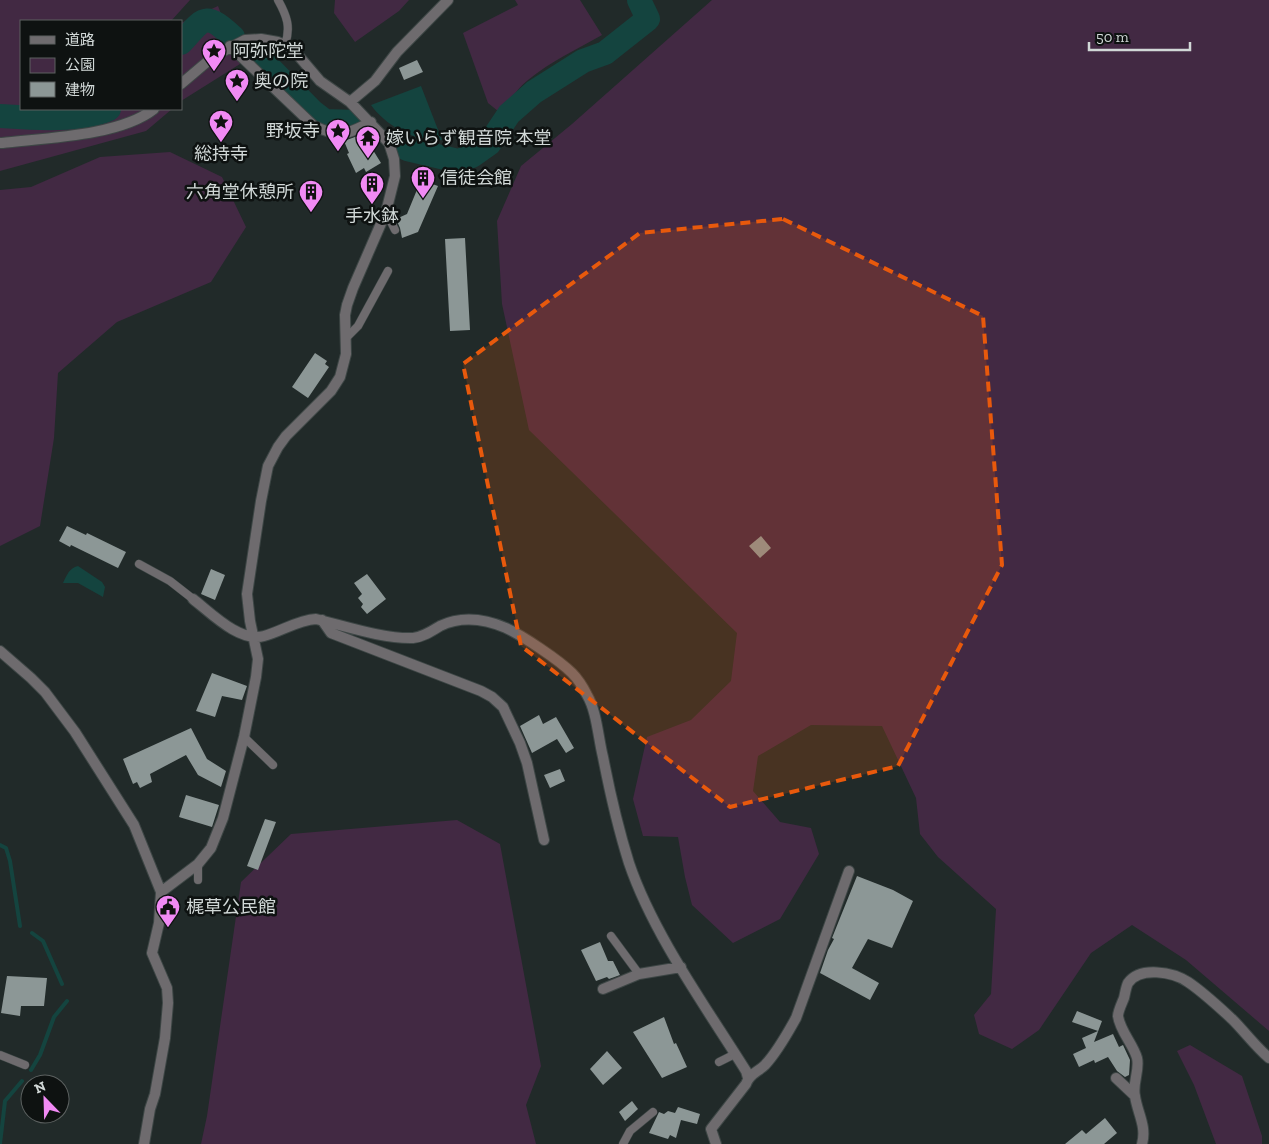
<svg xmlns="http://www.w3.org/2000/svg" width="1269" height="1144" font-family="'Zilla Slab','Noto Sans JP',serif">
<rect width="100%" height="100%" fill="#212a29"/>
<path fill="#422943" d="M 0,0 L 190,0 L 171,21 L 21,21 L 21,109 L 172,109 L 146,131 L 0,171 Z
M 335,0 L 409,0 L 399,11 L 355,42 L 334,13 Z
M 515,0 L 580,0 L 602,35 C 577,49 550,62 528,80 C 516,89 510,103 498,111 L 488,103 L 463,33 L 518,5 Z
M 712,0 L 1269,0 L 1269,1031 L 1186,960 L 1132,925 L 1091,953 L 1039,1030 L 1012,1049 L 979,1034 L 974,1015 L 991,994 L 996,909 L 938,857 L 920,834 L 916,798 L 882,726 L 811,725 L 758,756 L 753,791 L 780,822 L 811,828 L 819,854 L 780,919 L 733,943 L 692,905 L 685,877 L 678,837 L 643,836 L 633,799 L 647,737 L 691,720 L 731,681 L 737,633 L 529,430 L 502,304 L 497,221 L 521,166 L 572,124 Z
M 218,6 L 240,64 L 181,101 L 181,23 Z
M 170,152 L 222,177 L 246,227 L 211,282 L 117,322 L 58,373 L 54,438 L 40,526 L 0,546 L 0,190 L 31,187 L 100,157 Z
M 457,820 L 500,844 L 541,1066 L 526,1105 L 536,1144 L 201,1144 L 207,1116 L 241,882 L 291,834 Z
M 1190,1045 L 1242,1076 L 1262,1136 L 1262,1144 L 1216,1144 L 1194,1085 L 1177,1051 Z"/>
<path fill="#14443f" d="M 421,86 L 442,140 C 415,142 386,126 371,105 Z
M 78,566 L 102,582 L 105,587 L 103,597 L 78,583 L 63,583 C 67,575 69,568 78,566 Z"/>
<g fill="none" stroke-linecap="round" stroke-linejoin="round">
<path stroke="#14443f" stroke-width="4" d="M 0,845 L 6,848 L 10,861 L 20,926
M 32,933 L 43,941 L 62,984
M 31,1070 L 40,1055 L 54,1017 L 67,1001
M 0,1144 L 5,1101 L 22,1081"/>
<path stroke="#14443f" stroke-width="24" d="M 181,43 C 204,18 205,11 233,37
M 256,54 L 312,111 L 325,121 L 357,122
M 0,116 C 31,118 81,122 109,109
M 407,149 L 458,161 L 472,156 L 489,144 L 509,114 L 534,92 L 583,61 L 605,53 L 648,19 L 639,0"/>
</g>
<path fill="#8c9796" d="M 417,60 L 423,72 L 404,80 L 399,68 Z
M 363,134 L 381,163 L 366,172 L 364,168 L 356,173 L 347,154 L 349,153 L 344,141 Z
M 421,180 L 438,186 L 418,232 L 402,238 L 400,228 L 396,219 L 407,214 Z
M 465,238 L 470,330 L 450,331 L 445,239 Z
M 315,353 L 327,361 L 325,364 L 329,367 L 308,398 L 292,387 Z
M 67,526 L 86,535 L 87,533 L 126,552 L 118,568 L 71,545 L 70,547 L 59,541 Z
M 761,536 L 771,548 L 760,558 L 749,546 Z
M 211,569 L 225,575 L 215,600 L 201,594 Z
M 367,574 L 386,599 L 367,614 L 361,607 L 363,604 L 358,598 L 362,594 L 354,583 Z
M 212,673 L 247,686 L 242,700 L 222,696 L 215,717 L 196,711 Z
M 539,715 L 543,724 L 556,717 L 574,748 L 566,753 L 557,739 L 532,753 L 520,726 Z
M 191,728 L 207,759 L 226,771 L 221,787 L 198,775 L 186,755 L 150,774 L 152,782 L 140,788 L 137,782 L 133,784 L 123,759 Z
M 560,769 L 565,781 L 550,788 L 544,775 Z
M 186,795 L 219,805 L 212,827 L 179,817 Z
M 265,819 L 276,822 L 258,870 L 247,866 Z
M 857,876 L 893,890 L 913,901 L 892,948 L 868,939 L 852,968 L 879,983 L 870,1000 L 820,973 L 828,950 L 834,939 L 832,938 L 840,918 Z
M 600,942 L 608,961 L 613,961 L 620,975 L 609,979 L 607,977 L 596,981 L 581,950 Z
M 7,976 L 47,978 L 44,1006 L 21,1006 L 20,1016 L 1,1013 Z
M 1077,1011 L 1102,1021 L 1094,1042 L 1113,1034 L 1119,1047 L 1123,1045 L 1130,1060 L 1129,1075 L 1125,1077 L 1117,1071 L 1108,1057 L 1095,1063 L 1094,1060 L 1079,1067 L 1073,1054 L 1086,1048 L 1082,1038 L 1098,1031 L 1072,1022 Z
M 664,1017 L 674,1044 L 676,1043 L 687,1067 L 662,1078 L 633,1032 Z
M 607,1051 L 622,1068 L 603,1085 L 590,1069 Z
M 632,1101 L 638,1109 L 625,1121 L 619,1112 Z
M 678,1107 L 700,1114 L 697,1124 L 681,1120 L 676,1138 L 670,1135 L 668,1139 L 649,1133 L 659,1112 L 664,1114 L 668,1111 L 675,1113 Z
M 1105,1118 L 1117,1133 L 1104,1144 L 1065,1144 L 1082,1130 L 1086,1134 Z"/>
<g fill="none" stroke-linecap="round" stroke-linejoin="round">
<defs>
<path id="service" d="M 278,0 C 287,16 291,27 285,45
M 386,212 L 395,230
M 347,337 L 358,326 L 388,271
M 139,564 L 170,581 L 193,599
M 244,737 L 273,765
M 198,864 L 198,880
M 611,936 L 639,974
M 0,1055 L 25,1065
M 719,1062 L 735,1054
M 623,1144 L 630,1131 L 653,1112"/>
<path id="minor" d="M 230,46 L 314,126 C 340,138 346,135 371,122
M 350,102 L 375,81 L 397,52 L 448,0
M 2,143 C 45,138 120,136 154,109
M 193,599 C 211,613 240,643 264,636 C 282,631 298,620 316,619 C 345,626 384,639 413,638 C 423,637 432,631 440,626 C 461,616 485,619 506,628 C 523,636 559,660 572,673 C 578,679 583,687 587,695 C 597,712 598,737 603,757 C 610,793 618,828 629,863 C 653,934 706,1007 746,1071 L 748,1078
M 322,620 L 331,633 L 481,691 L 492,697 L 503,707 L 520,743 L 527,763 L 544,840
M 0,651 L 31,678 L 45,692 L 75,732 L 134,825 L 161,892 L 159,923 L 152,953 L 167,988 L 168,1003 L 165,1038 L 155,1094 L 150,1109 L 144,1144
M 161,892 L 198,864 L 211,848 L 223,818 L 244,737 L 256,677 L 258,659 L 250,621 L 247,594 L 261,501 L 268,466 L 278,447 L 286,436 L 331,391 L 340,377 L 346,354 L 345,315 L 347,305 L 353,288 L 386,212 L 395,176 L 394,159 L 389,143 L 350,102 L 320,81 L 297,54 L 285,45 L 278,42 L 261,39 L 245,40 L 214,56 L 181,84
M 603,989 L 639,974 L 681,967
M 1116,1078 L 1134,1095
M 716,1144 L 711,1129 L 746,1084 C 749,1074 758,1072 765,1065 C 778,1051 787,1034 796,1018 L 849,871
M 1142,1144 C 1147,1126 1137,1112 1135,1096 C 1132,1084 1140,1070 1137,1058 C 1133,1044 1120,1031 1118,1016 C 1118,1011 1122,1003 1124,998 C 1125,994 1126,987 1128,983 C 1140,966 1173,972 1188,982 C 1203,992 1219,1007 1232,1019 C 1245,1032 1255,1046 1269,1058"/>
<path id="tertiary" d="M 0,143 L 2,143"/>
</defs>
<use href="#service" stroke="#3d4645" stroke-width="9"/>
<use href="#minor" stroke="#3d4645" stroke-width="12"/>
<use href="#tertiary" stroke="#3d4645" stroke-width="12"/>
<use href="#service" stroke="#6e6b6e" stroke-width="8"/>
<use href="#minor" stroke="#6e6b6e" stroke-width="10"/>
<use href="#tertiary" stroke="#6e6b6e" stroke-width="10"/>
</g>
<path fill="#e8590c" fill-opacity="0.2" stroke="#e8590c" stroke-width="4" stroke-dasharray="10 6" stroke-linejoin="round" d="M 783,219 L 983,316 L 1002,565 L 898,766 L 730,807 L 521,646 L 463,364 L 640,233 Z"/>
<defs>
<symbol id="sight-pin" viewBox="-11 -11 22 30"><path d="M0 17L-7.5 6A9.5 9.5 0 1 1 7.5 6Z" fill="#f18af4" stroke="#0e1211"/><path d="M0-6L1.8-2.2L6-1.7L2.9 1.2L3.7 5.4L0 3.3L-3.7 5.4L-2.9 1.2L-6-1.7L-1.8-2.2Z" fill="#111"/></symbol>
<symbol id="temple-pin" viewBox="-11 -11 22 30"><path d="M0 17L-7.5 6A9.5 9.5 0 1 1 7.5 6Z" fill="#f18af4" stroke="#0e1211"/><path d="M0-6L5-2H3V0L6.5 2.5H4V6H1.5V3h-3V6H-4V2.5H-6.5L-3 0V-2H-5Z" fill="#111"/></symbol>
<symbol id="building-pin" viewBox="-11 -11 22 30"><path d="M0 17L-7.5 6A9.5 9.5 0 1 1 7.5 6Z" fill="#f18af4" stroke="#0e1211"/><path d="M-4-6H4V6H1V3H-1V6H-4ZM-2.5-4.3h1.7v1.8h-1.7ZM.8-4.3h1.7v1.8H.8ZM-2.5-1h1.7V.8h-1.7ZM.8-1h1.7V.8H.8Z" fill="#111"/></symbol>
<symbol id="civic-pin" viewBox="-11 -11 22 30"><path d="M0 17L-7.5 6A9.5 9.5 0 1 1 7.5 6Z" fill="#f18af4" stroke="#0e1211"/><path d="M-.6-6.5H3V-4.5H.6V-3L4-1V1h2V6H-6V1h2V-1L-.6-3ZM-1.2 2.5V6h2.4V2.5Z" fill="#111"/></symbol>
</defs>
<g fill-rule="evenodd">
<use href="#sight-pin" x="200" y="37" width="28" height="38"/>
<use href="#sight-pin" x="223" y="67" width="28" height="38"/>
<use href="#sight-pin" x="207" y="108" width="28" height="38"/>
<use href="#sight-pin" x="324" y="117" width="28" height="38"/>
<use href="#temple-pin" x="354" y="124" width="28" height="38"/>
<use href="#building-pin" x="409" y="164" width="28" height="38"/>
<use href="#building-pin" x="358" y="170" width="28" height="38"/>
<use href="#building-pin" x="297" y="178" width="28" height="38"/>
<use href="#civic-pin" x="154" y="893" width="28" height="38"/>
</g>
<g text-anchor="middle" stroke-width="5" stroke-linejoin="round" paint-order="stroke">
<g font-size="18" fill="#d1d8d7" stroke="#0e1211" text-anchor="start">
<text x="232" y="57">阿弥陀堂</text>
<text x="254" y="87">奥の院</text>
<text x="320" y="137" text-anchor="end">野坂寺</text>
<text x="386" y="144">嫁いらず観音院 本堂</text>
<text x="221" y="160" text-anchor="middle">総持寺</text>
<text x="440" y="184">信徒会館</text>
<text x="294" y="198" text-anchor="end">六角堂休憩所</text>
<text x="372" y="222" text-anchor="middle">手水鉢</text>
<text x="186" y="913">梶草公民館</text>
</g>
</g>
<rect x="20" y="20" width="162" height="90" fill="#0e1211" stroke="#5c6160"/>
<rect x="30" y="36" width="25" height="8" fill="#6e6b6e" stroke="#5c6160"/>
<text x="65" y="45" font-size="15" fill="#d1d8d7">道路</text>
<rect x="30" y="58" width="25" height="15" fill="#422943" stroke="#5c6160"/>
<text x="65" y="70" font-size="15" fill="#d1d8d7">公園</text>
<rect x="30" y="82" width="25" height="15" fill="#8c9796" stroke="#5c6160"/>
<text x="65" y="95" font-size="15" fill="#d1d8d7">建物</text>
<g transform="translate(45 1099) rotate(337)"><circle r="24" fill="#0e1211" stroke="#5c6160"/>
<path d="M0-4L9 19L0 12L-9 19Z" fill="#f18af4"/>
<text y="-8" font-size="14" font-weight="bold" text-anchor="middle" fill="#d1d8d7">N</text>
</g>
<path d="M1089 42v8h101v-8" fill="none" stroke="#d1d8d7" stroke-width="2.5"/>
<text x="1096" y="42" font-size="15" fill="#d1d8d7" stroke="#0e1211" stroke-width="4" paint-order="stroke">50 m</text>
</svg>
